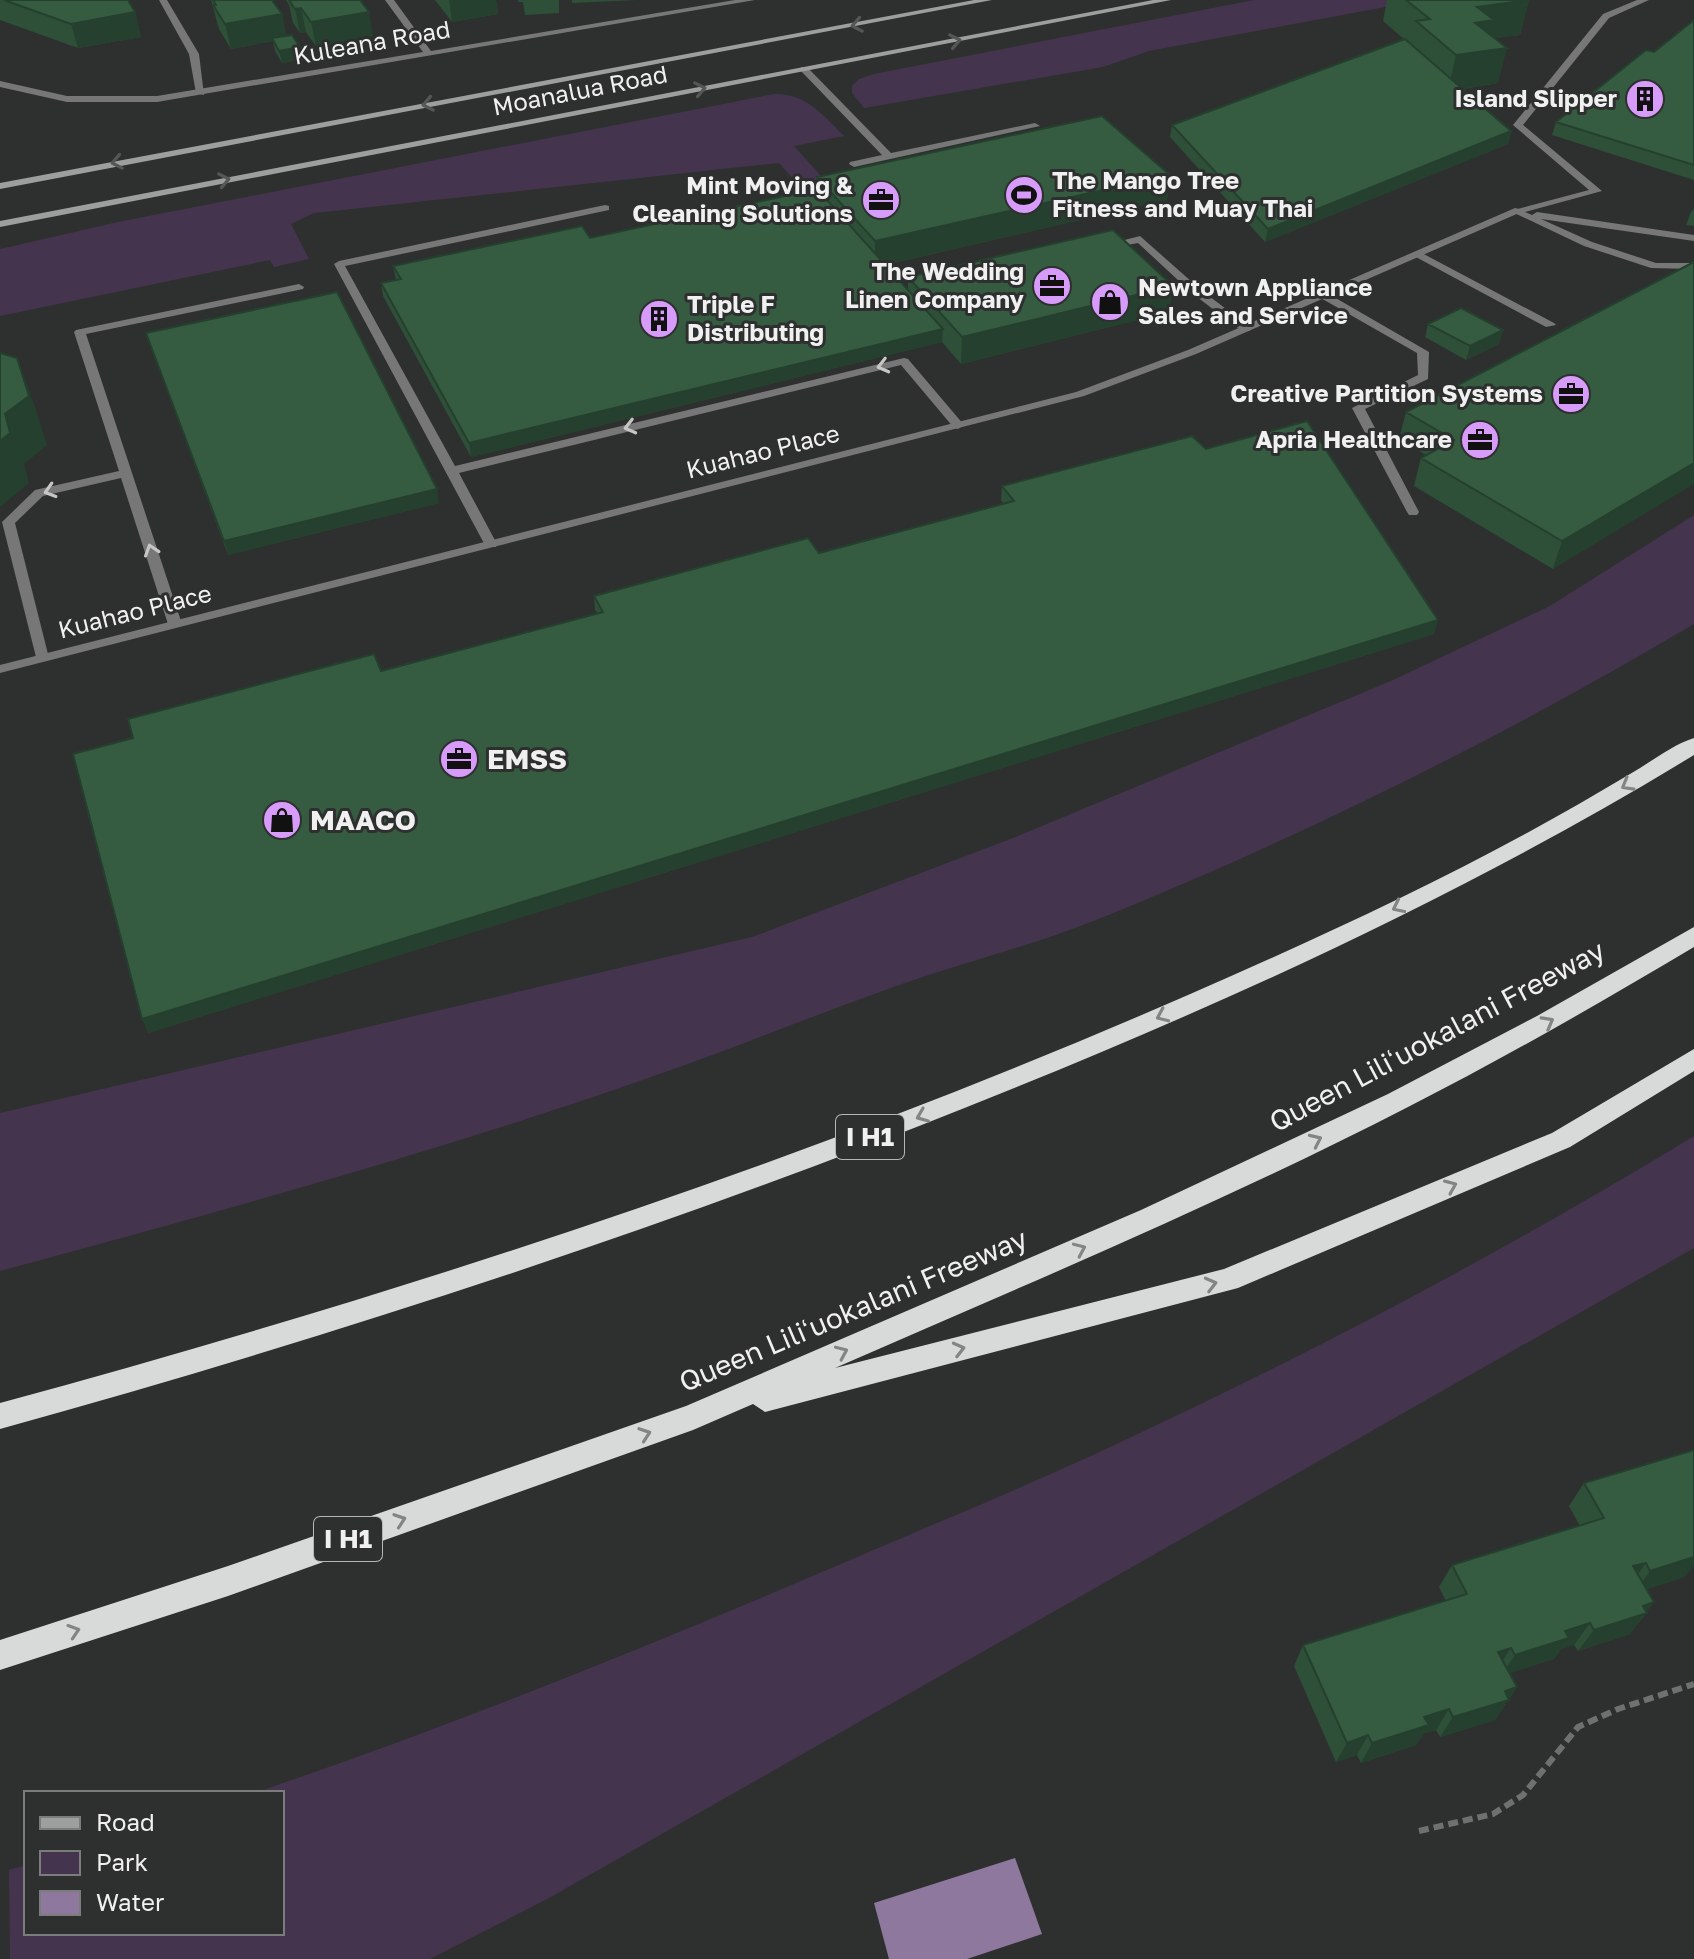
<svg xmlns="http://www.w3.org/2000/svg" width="1694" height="1959" font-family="'Golos Text',sans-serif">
<rect width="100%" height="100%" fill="#2e302f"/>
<path fill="#44344e" d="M 1254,0 L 1481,0 L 1401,4 L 1149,51 L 1103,67 L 864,108 L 852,93 L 852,86 L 859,79 L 874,74 Z
M 774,94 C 806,93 823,115 844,136 L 794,146 L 839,196 L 814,202 L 779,163 L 314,213 L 291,224 L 309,259 L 274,267 L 270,260 L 0,316 L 0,249 L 118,222 Z
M 1694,515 L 1694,624 C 1503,737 1302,837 1096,920 C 1034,945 968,961 905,983 C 819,1013 735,1048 648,1078 C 435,1153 217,1212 0,1271 L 0,1113 L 752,937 L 1013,838 L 1393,680 L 1550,606 Z
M 1694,1136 L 1694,1248 L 549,1898 L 430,1959 L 10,1959 L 9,1870 L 26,1865 L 26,1933 L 282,1933 L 282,1793 L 254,1793 C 460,1723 662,1641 862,1555 C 950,1517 1039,1481 1125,1440 C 1320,1349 1510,1248 1694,1136 Z"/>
<path fill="#8f789d" d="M 1015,1858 L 1042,1934 L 967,1959 L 889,1959 L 874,1903 Z"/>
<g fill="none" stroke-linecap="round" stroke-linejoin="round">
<path stroke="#6f7170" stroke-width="6" stroke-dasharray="10 5" stroke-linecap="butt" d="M 1419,1831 L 1493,1814 L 1523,1795 L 1578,1727 L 1618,1709 L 1694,1684"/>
<path fill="#767776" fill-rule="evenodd" d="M 159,0 L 167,0 L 199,54 L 204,95 L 196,93 L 189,54 Z
M 1637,0 L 1649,0 L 1609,18 L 1523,125 L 1602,191 L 1525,212 L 1532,215 L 1537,212 L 1694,235 L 1694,241 L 1541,219 L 1592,242 L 1656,263 L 1694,263 L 1694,269 L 1651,268 L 1584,246 L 1510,211 L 1589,190 L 1513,125 L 1603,14 Z
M 801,67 L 807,67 L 891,153 L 1035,123 L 1040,126 L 854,167 L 849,164 L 850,162 L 882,155 L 801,71 Z
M 605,205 L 609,206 L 609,210 L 345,266 L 455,466 L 904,358 L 908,359 L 964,425 L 958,429 L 954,428 L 901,365 L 459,473 L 497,544 L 496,547 L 486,547 L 334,264 L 339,261 Z
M 1140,236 L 1201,290 L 1250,327 L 1250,331 L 1242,331 L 1193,294 L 1138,243 L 1106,249 L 1101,246 Z
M 1418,251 L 1554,323 L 1556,325 L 1546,327 L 1414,256 L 1413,254 Z
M 299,284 L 304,287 L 303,289 L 86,334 L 182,624 L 175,628 L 168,624 L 121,478 L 43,496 L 15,523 L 49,658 L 42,662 L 37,661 L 2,522 L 35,490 L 119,471 L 74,332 L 76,330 Z
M 1319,293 L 1327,293 L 1429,352 L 1428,379 L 1365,409 L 1419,512 L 1417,515 L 1409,515 L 1407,512 L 1352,408 L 1418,375 L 1417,353 L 1319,297 Z"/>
<path fill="#767776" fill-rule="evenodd" d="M 385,0 L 394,0 L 431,51 L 735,0 L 755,0 L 157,102 L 67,102 L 0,87 L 0,81 L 67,96 L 157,96 L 423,52 Z
M 1515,208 L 1519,209 L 1519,213 L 1196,354 L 1084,396 L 0,673 L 0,665 L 1076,392 L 1188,350 Z"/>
<path fill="#9d9f9e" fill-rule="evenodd" d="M 974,0 L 992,0 L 0,189 L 0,183 Z
M 1153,0 L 1171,0 L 0,227 L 0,221 Z"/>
<path fill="#d7dad8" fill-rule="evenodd" d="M 1694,738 L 1694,755 C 1463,896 1218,1007 967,1107 C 651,1233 328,1338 0,1429 L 0,1403 C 404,1293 803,1163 1188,995 C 1302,945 1417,893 1527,833 C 1562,814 1596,794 1630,774 C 1651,762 1672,745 1694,738 Z
M 1694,927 L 1694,947 C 1600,1003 1506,1057 1408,1107 C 1222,1203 1027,1284 835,1368 L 1224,1269 L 1552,1133 L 1694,1049 L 1694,1071 L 1570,1147 L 1238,1288 L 765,1412 L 753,1404 L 693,1430 L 228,1596 L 0,1670 L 0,1640 L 228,1566 L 686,1406 L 1141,1210 L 1388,1094 L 1537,1016 Z"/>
</g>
<path fill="#2e4f38" d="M 0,0 L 128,0 L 135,12 L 141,37 L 78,48 L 0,20 Z
M 211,0 L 272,0 L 282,14 L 286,36 L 300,47 L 302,59 L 282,63 L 275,51 L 273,41 L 231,49 L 219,29 Z
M 286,0 L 360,0 L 373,36 L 316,46 L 306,32 L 300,33 L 293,23 L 289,5 Z
M 435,0 L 496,0 L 498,14 L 452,22 Z
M 518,0 L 559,0 L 559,13 L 525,15 L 523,2 L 518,2 Z
M 572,0 L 637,0 L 572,3 Z
M 1387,0 L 1529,0 L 1520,35 L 1495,38 L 1498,83 L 1463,89 L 1511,131 L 1508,144 L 1265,242 L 1170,137 L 1172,125 L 1405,40 L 1383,21 Z
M 1694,20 L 1694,180 L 1552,135 L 1556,122 L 1654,52 Z
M 1170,175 L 1167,200 L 885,265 L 908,290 L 908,277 L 1170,312 L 961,364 L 942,342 L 471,457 L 383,296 L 381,283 L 396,280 L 393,266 L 590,238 L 818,190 L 817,177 Z
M 1694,209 L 1694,226 L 1686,225 L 1691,212 Z
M 1694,262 L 1553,569 L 1414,486 L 1421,458 L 1426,455 L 1399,439 L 1406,412 Z
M 1428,324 L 1503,330 L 1499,344 L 1466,360 L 1425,337 Z
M 146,333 L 439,503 L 228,555 Z
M 1206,449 L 1434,634 L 148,1033 L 381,671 L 598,613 L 595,610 L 594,596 L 819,553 L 1004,504 L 1001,500 L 1002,486 Z
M 1694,1450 L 1694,1565 L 1684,1577 L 1647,1589 L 1647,1612 L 1630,1634 L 1578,1651 L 1574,1645 L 1561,1649 L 1554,1659 L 1509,1673 L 1517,1687 L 1495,1720 L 1440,1737 L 1436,1730 L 1424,1733 L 1416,1745 L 1361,1763 L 1357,1755 L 1336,1762 L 1294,1666 L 1303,1645 L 1446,1601 L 1439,1587 L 1452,1565 L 1580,1526 L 1569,1506 L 1584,1483 Z"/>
<path fill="#25402e" d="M 449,0 L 496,0 L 498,14 L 452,22 Z
M 1529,0 L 1520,35 L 1489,39 L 1507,48 L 1498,83 L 1448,91 L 1456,55 L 1477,7 Z
M 301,8 L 306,32 L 300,33 L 295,9 Z
M 135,12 L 141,37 L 78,48 L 71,24 Z
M 369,12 L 373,36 L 316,46 L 311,22 Z
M 282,14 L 287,38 L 231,49 L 225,24 Z
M 300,47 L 302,59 L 282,63 L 279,51 Z
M 1511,131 L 1508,144 L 1265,242 L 1268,229 Z
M 1170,175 L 1167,200 L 875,267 L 875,241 Z
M 1173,286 L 1170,312 L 961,364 L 962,337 Z
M 943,329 L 942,342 L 471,457 L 469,443 Z
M 1503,330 L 1499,344 L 1466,360 L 1470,346 Z
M 17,358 L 35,407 L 47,445 L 24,464 L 29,483 L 0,507 L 0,441 Z
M 1694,463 L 1694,484 L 1553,569 L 1562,541 Z
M 437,489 L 439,503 L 228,555 L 224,541 Z
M 1438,620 L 1434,634 L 148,1033 L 142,1019 Z
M 1694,1551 L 1694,1565 L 1684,1577 L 1634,1593 L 1650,1571 Z
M 1646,1563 L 1629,1586 L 1633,1566 Z
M 1654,1602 L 1630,1634 L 1578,1651 L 1594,1630 L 1643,1606 Z
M 1590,1623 L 1574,1645 L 1561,1649 L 1554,1659 L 1501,1676 L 1515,1655 L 1565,1631 Z
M 1511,1648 L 1497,1669 L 1498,1652 Z
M 1517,1687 L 1495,1720 L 1440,1737 L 1453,1717 L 1505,1691 Z
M 1449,1709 L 1436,1730 L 1424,1733 L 1416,1745 L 1361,1763 L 1372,1743 L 1424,1717 Z
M 1368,1735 L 1357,1755 L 1336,1762 L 1347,1743 Z"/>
<path fill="#355c41" stroke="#25402e" stroke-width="2" d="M 4,0 L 128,0 L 135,12 L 71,24 Z
M 213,0 L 272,0 L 282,14 L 225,24 L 213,5 L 216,5 Z
M 289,0 L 360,0 L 369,12 L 311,22 L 301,8 L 295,9 Z
M 1406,0 L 1529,0 L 1477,7 L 1494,20 L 1475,23 L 1507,48 L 1456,55 L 1416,21 L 1430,19 Z
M 1694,20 L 1694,165 L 1556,122 L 1646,50 L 1654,52 Z
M 292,35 L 300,47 L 279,51 L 272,38 Z
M 1405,39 L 1511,131 L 1268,229 L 1172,125 Z
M 1102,116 L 1170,175 L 875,241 L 817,177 Z
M 817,189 L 943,329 L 469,443 L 381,283 L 401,279 L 393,266 L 582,226 L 590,238 Z
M 1113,230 L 1173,286 L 962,337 L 908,277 Z
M 1694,262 L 1694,463 L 1562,541 L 1421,458 L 1454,440 L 1406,412 Z
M 337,292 L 437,489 L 224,541 L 146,333 Z
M 1461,308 L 1503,330 L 1470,346 L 1428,324 Z
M 0,353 L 17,358 L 29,396 L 5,414 L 10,433 L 0,441 Z
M 1307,421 L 1438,620 L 142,1019 L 73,754 L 133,738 L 128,719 L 374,654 L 381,671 L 603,612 L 594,596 L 808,538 L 819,553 L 1014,501 L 1002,486 L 1192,436 L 1206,449 Z
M 1694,1450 L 1694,1557 L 1650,1571 L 1646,1563 L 1633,1566 L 1654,1602 L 1643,1606 L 1647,1613 L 1594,1630 L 1590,1623 L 1565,1631 L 1569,1638 L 1515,1655 L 1511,1648 L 1498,1652 L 1517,1687 L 1505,1691 L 1509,1700 L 1453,1717 L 1449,1709 L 1424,1717 L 1429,1725 L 1372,1743 L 1368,1735 L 1347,1743 L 1303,1645 L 1467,1594 L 1452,1565 L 1604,1518 L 1584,1483 Z"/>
<defs><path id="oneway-chevron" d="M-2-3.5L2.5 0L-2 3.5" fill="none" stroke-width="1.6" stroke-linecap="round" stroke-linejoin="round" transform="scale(2)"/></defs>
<g stroke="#555756">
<use href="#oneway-chevron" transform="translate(857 25) rotate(169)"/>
<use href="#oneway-chevron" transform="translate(955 41) rotate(-11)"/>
<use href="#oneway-chevron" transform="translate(700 89) rotate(-11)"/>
<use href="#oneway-chevron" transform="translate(428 104) rotate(169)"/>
<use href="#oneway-chevron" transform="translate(117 162) rotate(169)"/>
<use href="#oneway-chevron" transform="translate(224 180) rotate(-11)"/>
</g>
<g stroke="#c5c6c5">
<use href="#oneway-chevron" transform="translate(883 366) rotate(166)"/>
<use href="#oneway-chevron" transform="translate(630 427) rotate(166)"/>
<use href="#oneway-chevron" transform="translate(50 491) rotate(163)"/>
<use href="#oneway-chevron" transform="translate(151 550) rotate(-108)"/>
</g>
<g stroke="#828584">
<use href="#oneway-chevron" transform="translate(1627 785) rotate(150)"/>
<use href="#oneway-chevron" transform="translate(1398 907) rotate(154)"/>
<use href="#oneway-chevron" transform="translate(1162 1016) rotate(156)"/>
<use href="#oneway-chevron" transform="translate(1548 1022) rotate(-29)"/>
<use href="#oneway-chevron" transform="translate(922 1116) rotate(158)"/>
<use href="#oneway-chevron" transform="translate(1316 1140) rotate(-25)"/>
<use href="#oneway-chevron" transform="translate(1451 1186) rotate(-23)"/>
<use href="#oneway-chevron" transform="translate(1080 1249) rotate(-24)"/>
<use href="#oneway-chevron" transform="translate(1211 1284) rotate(-14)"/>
<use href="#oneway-chevron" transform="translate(959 1349) rotate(-14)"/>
<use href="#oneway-chevron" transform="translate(842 1352) rotate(-24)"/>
<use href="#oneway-chevron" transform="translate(645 1434) rotate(-19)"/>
<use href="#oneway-chevron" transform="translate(400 1520) rotate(-19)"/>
<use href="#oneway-chevron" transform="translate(74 1631) rotate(-18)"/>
</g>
<defs>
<symbol id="building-disc" viewBox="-11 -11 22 22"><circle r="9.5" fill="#d79bf9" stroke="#2e302f"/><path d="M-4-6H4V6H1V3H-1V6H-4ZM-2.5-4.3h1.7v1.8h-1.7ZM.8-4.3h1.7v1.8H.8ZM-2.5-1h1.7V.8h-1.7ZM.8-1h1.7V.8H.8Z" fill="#111"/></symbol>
<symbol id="stadium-disc" viewBox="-11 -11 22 22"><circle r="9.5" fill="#d79bf9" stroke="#2e302f"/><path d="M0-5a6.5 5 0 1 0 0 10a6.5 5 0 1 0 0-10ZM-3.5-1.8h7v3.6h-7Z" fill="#111"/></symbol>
<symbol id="office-disc" viewBox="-11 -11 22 22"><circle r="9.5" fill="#d79bf9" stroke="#2e302f"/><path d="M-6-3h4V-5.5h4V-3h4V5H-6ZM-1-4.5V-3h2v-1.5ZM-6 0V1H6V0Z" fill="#111"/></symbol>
<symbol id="shop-disc" viewBox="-11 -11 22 22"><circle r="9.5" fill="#d79bf9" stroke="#2e302f"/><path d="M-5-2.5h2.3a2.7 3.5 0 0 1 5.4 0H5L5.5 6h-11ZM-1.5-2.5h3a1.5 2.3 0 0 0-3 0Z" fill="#111"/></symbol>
</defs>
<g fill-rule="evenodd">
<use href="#building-disc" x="1623" y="77" width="44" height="44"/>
<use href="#stadium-disc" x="1002" y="173" width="44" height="44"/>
<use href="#office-disc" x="859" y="178" width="44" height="44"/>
<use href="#office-disc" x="1030" y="264" width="44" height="44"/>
<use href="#shop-disc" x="1088" y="280" width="44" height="44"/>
<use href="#building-disc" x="637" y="297" width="44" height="44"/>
<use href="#office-disc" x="1549" y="372" width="44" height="44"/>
<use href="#office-disc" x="1458" y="418" width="44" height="44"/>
<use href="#office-disc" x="437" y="737" width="44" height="44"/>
<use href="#shop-disc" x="260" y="798" width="44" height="44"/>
</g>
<g text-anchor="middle" stroke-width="6" stroke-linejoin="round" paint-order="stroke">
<g font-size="24" fill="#eff0ef" stroke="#2e302f">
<text transform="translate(372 43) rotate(-10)" y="8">Kuleana Road</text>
<text transform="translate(580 91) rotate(-11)" y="8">Moanalua Road</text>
<text transform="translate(763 452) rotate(-14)" y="8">Kuahao Place</text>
<text transform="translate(135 612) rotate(-14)" y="8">Kuahao Place</text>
</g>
<g font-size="24" font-weight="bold" fill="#eff0ef" stroke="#2e302f" text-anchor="end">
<text x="1617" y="107">Island Slipper</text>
<text x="1052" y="189" text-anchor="start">The Mango Tree<tspan x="1052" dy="28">Fitness and Muay Thai</tspan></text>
<text x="853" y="194">Mint Moving &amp;<tspan x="853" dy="28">Cleaning Solutions</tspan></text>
<text x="1024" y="280">The Wedding<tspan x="1024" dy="28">Linen Company</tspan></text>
<text x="1138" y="296" text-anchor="start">Newtown Appliance<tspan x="1138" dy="28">Sales and Service</tspan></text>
<text x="687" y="313" text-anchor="start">Triple F<tspan x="687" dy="28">Distributing</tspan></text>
<text x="1543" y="402">Creative Partition Systems</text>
<text x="1452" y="448">Apria Healthcare</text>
</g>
<g fill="#2e302f" stroke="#b5b6b5" stroke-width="2">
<rect x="836" y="1115" width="68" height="44" rx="6"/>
<rect x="314" y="1517" width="68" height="44" rx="6"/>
</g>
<g font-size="26" font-weight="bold" fill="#eff0ef">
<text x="870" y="1146">I H1</text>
<text x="348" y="1548">I H1</text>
</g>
<g font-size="28" font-weight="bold" fill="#eff0ef" stroke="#2e302f" text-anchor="start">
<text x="487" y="769">EMSS</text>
<text x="310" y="830">MAACO</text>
</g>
<g font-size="28" fill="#eff0ef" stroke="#2e302f">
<text transform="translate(1437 1036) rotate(-28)" y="10">Queen Liliʻuokalani Freeway</text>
<text transform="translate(853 1310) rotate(-23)" y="10">Queen Liliʻuokalani Freeway</text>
</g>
</g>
<rect x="24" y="1791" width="260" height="144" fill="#2e302f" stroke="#7b7d7c" stroke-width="2"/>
<rect x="40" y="1817" width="40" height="12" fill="#9d9f9e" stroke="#7b7d7c" stroke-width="2"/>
<text x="96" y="1831" font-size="24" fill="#eff0ef">Road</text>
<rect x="40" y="1851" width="40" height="24" fill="#44344e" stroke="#7b7d7c" stroke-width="2"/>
<text x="96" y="1871" font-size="24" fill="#eff0ef">Park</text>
<rect x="40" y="1891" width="40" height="24" fill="#8f789d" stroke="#7b7d7c" stroke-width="2"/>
<text x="96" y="1911" font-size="24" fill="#eff0ef">Water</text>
</svg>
